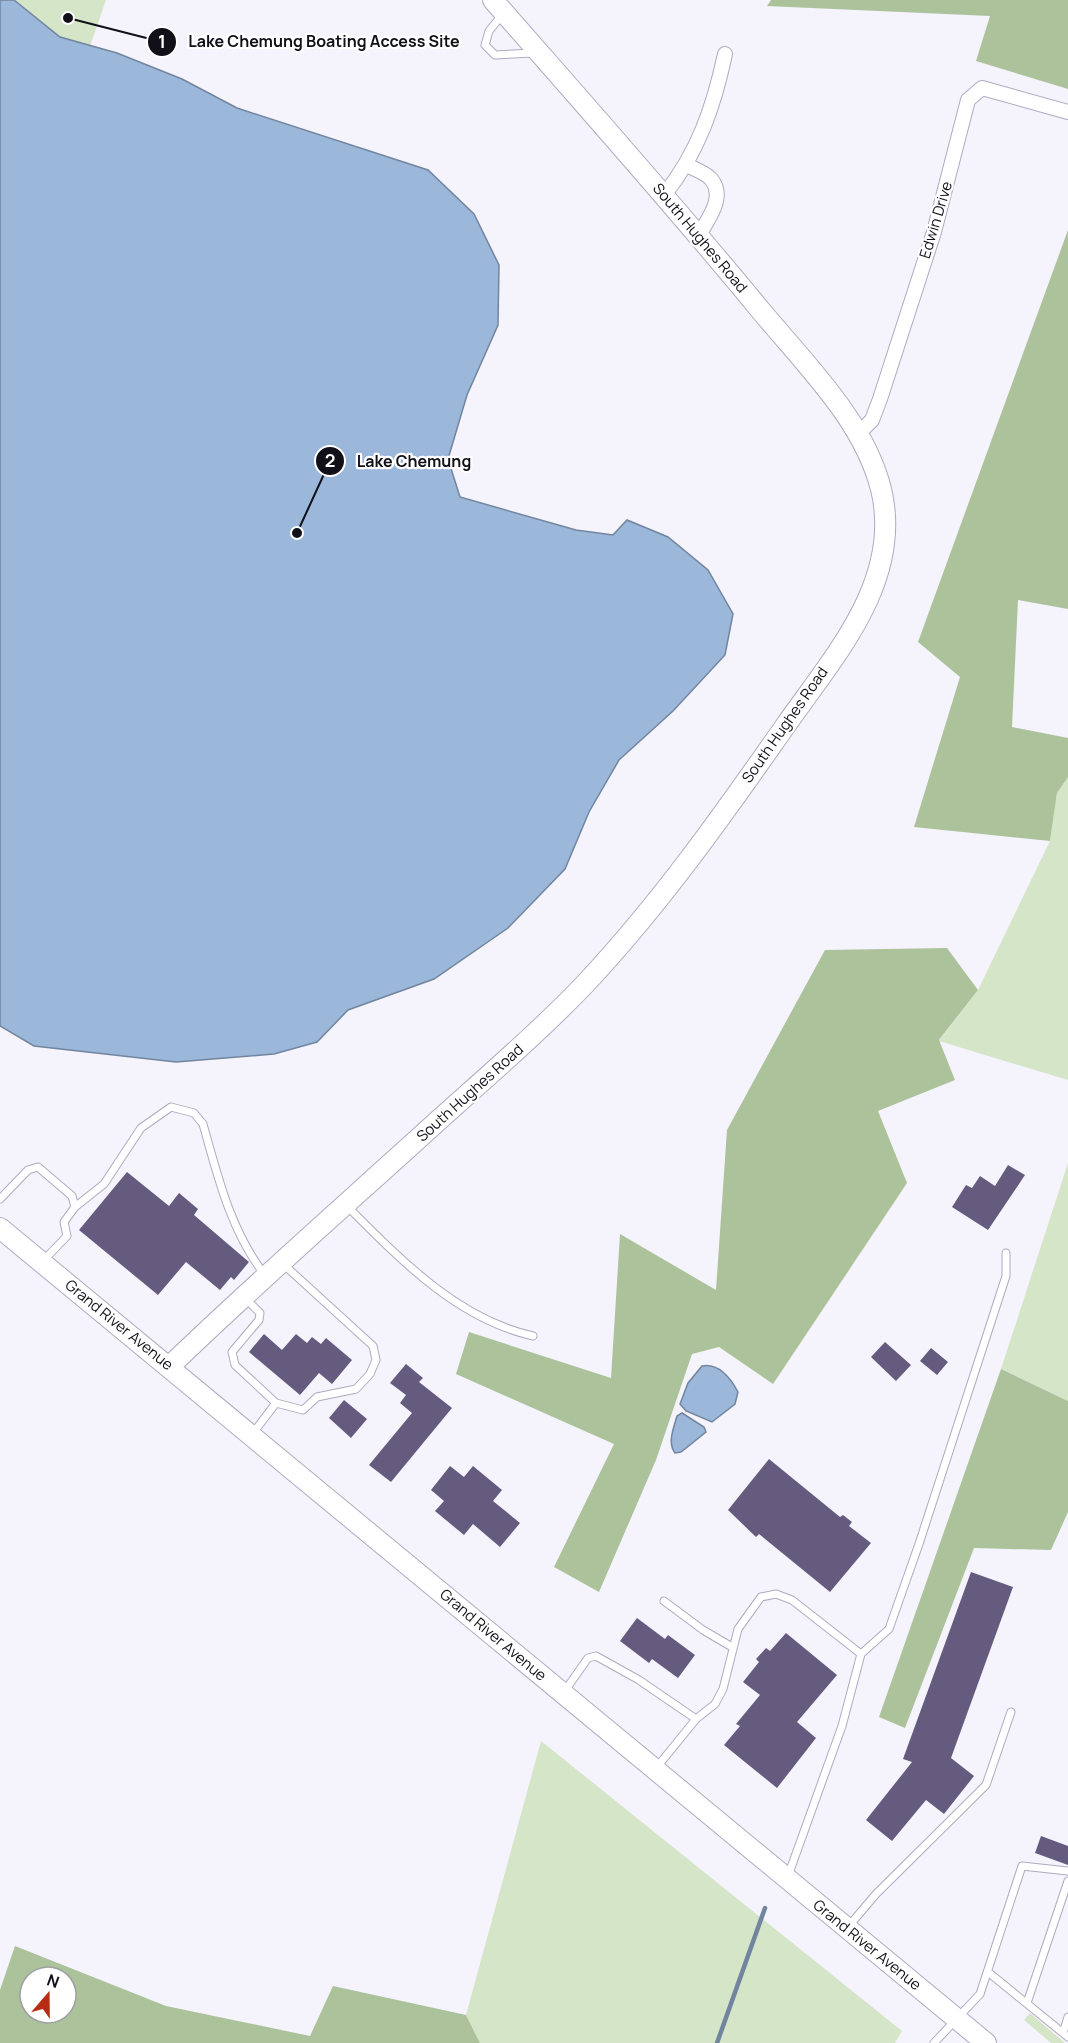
<svg xmlns="http://www.w3.org/2000/svg" width="1068" height="2043" font-family="Manrope,sans-serif">
<rect width="100%" height="100%" fill="#f5f3fc"/>
<path fill="#d4e5c8" d="M 15,0 L 106,0 L 90,46 L 60,37 Z
M 1068,777 L 1068,1080 L 939,1041 L 978,990 L 1050,841 L 1057,793 Z
M 1068,1163 L 1068,1401 L 1001,1369 Z
M 541,1741 L 902,2031 L 895,2043 L 480,2043 L 466,2015 Z
M 1030,2013 L 1065,2043 L 1051,2043 L 1024,2020 Z"/>
<path fill="#acc29b" fill-rule="evenodd" d="M 771,0 L 1068,0 L 1068,89 L 976,61 L 990,16 L 767,6 Z
M 1068,230 L 1068,609 L 1018,600 L 1012,727 L 1068,738 L 1068,777 L 1057,793 L 1050,841 L 914,827 L 960,677 L 918,642 Z
M 947,948 L 978,990 L 939,1040 L 955,1080 L 878,1111 L 907,1183 L 773,1384 L 719,1347 L 692,1354 L 656,1460 L 599,1592 L 554,1567 L 614,1444 L 456,1374 L 469,1332 L 611,1378 L 620,1234 L 716,1290 L 727,1130 L 825,950 Z
M 1001,1369 L 1068,1401 L 1068,1512 L 1051,1550 L 974,1548 L 905,1728 L 879,1717 Z
M 15,1946 L 166,2006 L 310,2036 L 333,1986 L 466,2015 L 480,2043 L 0,2043 L 0,1990 ZM 30,1977 L 66,1977 L 66,2013 L 30,2013 Z"/>
<path fill="#9bb7d9" stroke="#72859f" stroke-width="1.5" d="M 0,0 L 14,0 L 60,37 L 117,53 L 182,79 L 237,108 L 428,170 L 474,214 L 499,265 L 498,325 L 467,395 L 448,459 L 460,497 L 576,530 L 613,535 L 627,520 L 668,537 L 708,570 L 733,614 L 725,655 L 673,711 L 619,760 L 589,812 L 565,869 L 508,928 L 434,979 L 348,1010 L 317,1042 L 274,1054 L 176,1062 L 34,1046 L 0,1026 Z
M 702,1366 C 719,1363 731,1379 738,1392 L 735,1404 L 712,1422 L 686,1411 L 680,1404 L 688,1383 Z
M 682,1413 L 704,1427 L 706,1432 L 681,1452 L 675,1453 C 667,1443 674,1427 677,1416 Z"/>
<g fill="none" stroke-linecap="round" stroke-linejoin="round">
<path stroke="#72859f" stroke-width="4.5" d="M 717,2043 L 765,1908"/>
</g>
<path fill="#655b7f" d="M 1008,1165 L 1025,1175 L 988,1230 L 952,1207 L 966,1185 L 972,1188 L 980,1176 L 995,1186 Z
M 127,1172 L 169,1206 L 179,1193 L 198,1209 L 194,1215 L 249,1262 L 234,1280 L 231,1277 L 220,1290 L 186,1262 L 158,1295 L 79,1230 Z
M 264,1334 L 282,1350 L 296,1334 L 307,1343 L 312,1337 L 321,1344 L 326,1338 L 352,1360 L 332,1384 L 319,1373 L 300,1395 L 249,1352 Z
M 885,1342 L 911,1365 L 896,1381 L 871,1357 Z
M 931,1348 L 948,1362 L 937,1375 L 920,1361 Z
M 406,1364 L 423,1378 L 419,1382 L 452,1408 L 391,1482 L 369,1465 L 412,1413 L 400,1403 L 406,1395 L 390,1383 Z
M 344,1400 L 367,1419 L 351,1438 L 329,1418 Z
M 769,1459 L 840,1517 L 843,1515 L 852,1522 L 849,1526 L 871,1543 L 830,1592 L 759,1534 L 756,1537 L 728,1510 Z
M 450,1466 L 464,1477 L 473,1466 L 502,1490 L 493,1501 L 520,1523 L 500,1547 L 473,1524 L 464,1535 L 435,1511 L 444,1501 L 431,1490 Z
M 971,1572 L 1013,1587 L 951,1758 L 974,1776 L 944,1814 L 926,1800 L 892,1841 L 866,1820 L 912,1762 L 903,1759 Z
M 637,1618 L 665,1639 L 668,1635 L 695,1655 L 678,1678 L 652,1659 L 649,1663 L 620,1641 Z
M 786,1633 L 837,1675 L 797,1722 L 816,1738 L 777,1788 L 724,1745 L 740,1726 L 736,1724 L 760,1695 L 743,1682 L 759,1662 L 756,1659 L 766,1648 L 770,1651 Z
M 1041,1836 L 1068,1846 L 1068,1865 L 1035,1853 Z"/>
<g fill="none" stroke-linecap="round" stroke-linejoin="round">
<defs>
<path id="lane" d="M 502,15 L 489,31 L 485,45 L 495,55 L 533,53
M 0,1199 L 28,1170 L 38,1167 L 72,1196 L 75,1207 L 64,1222 L 67,1236 L 43,1261
M 347,1206 C 400,1259 457,1319 533,1336
M 75,1207 L 104,1184 L 141,1128 L 171,1107 L 194,1113 L 203,1124 C 218,1177 230,1229 264,1274
M 244,1297 L 260,1313 L 259,1320 L 232,1352 L 235,1365 L 276,1403
M 253,1433 L 276,1403 L 303,1410 L 317,1397 L 356,1389 L 370,1374 L 376,1360 L 373,1346 L 282,1263
M 664,1601 L 703,1630 L 732,1647
M 564,1692 L 588,1658 L 596,1656 L 639,1680 L 696,1719
M 657,1767 L 696,1719 L 715,1704 L 723,1689 L 738,1629 L 761,1597 L 776,1594 L 792,1600 L 861,1654
M 788,1876 L 842,1726 L 861,1654 L 889,1629 L 919,1544 L 1006,1276 L 1006,1253
M 848,1927 L 876,1894 L 986,1785 L 1011,1712
M 988,1972 L 1068,2037
M 1027,2003 L 1068,1881
M 1063,2033 L 1068,2017
M 934,2043 L 980,1994 L 1022,1866 L 1068,1871"/>
<path id="street" d="M 687,165 C 694,169 706,173 711,179 C 726,197 708,219 699,235
M 664,195 C 698,153 714,106 725,54
M 857,435 L 872,420 L 880,399 L 934,232 L 968,100 L 982,88 L 1068,112"/>
<path id="secondary" d="M 0,1228 L 986,2043
M 170,1366 C 258,1281 350,1201 441,1118 C 490,1074 540,1031 585,984 C 661,903 725,812 788,722 C 836,654 903,579 881,489 C 864,421 806,365 762,312 C 675,206 583,103 493,0"/>
</defs>
<use href="#lane" stroke="#b0aac0" stroke-width="9"/>
<use href="#street" stroke="#b0aac0" stroke-width="16"/>
<use href="#secondary" stroke="#b0aac0" stroke-width="22"/>
<use href="#lane" stroke="#fff" stroke-width="7"/>
<use href="#street" stroke="#fff" stroke-width="14"/>
<use href="#secondary" stroke="#fff" stroke-width="20"/>
</g>
<g text-anchor="middle" stroke-width="4.5" stroke-linejoin="round" paint-order="stroke">
<g font-size="15" fill="#110f17" stroke="#fff">
<text transform="translate(936 220) rotate(-73)" y="5">Edwin Drive</text>
<text transform="translate(700 238) rotate(50)" y="5">South Hughes Road</text>
<text transform="translate(785 725) rotate(-55)" y="5">South Hughes Road</text>
<text transform="translate(470 1093) rotate(-42)" y="5">South Hughes Road</text>
<text transform="translate(119 1325) rotate(39)" y="5">Grand River Avenue</text>
<text transform="translate(493 1635) rotate(40)" y="5">Grand River Avenue</text>
<text transform="translate(867 1945) rotate(39)" y="5">Grand River Avenue</text>
</g>
</g>
<path fill="none" stroke="#110f17" stroke-width="2" d="M68 18L162 42M297 533L330 461"/>
<g fill="#110f17" stroke="#fff" stroke-width="2">
<circle cx="68" cy="18" r="6"/>
<circle cx="297" cy="533" r="6"/>
<circle cx="162" cy="42" r="15"/>
<circle cx="330" cy="461" r="15"/>
</g>
<g font-size="18" text-anchor="middle" font-weight="bold" fill="#fff">
<text x="162" y="48">1</text>
<text x="330" y="467">2</text>
</g>
<g font-size="16" text-anchor="middle" font-weight="bold" fill="#110f17" stroke="#fff" stroke-width="4.5" stroke-linejoin="round" paint-order="stroke">
<text x="324" y="47">Lake Chemung Boating Access Site</text>
<text x="414" y="467">Lake Chemung</text>
</g>
<g transform="translate(48 1995) rotate(20)"><circle r="28" fill="#ffffff" stroke="#a09fa2" stroke-width="1.5"/>
<path d="M0-4.5L10 22L0 15L-10 22Z" fill="#b82c16"/>
<text y="-9" font-size="16" font-weight="bold" text-anchor="middle" fill="#110f17">N</text>
</g>
</svg>
